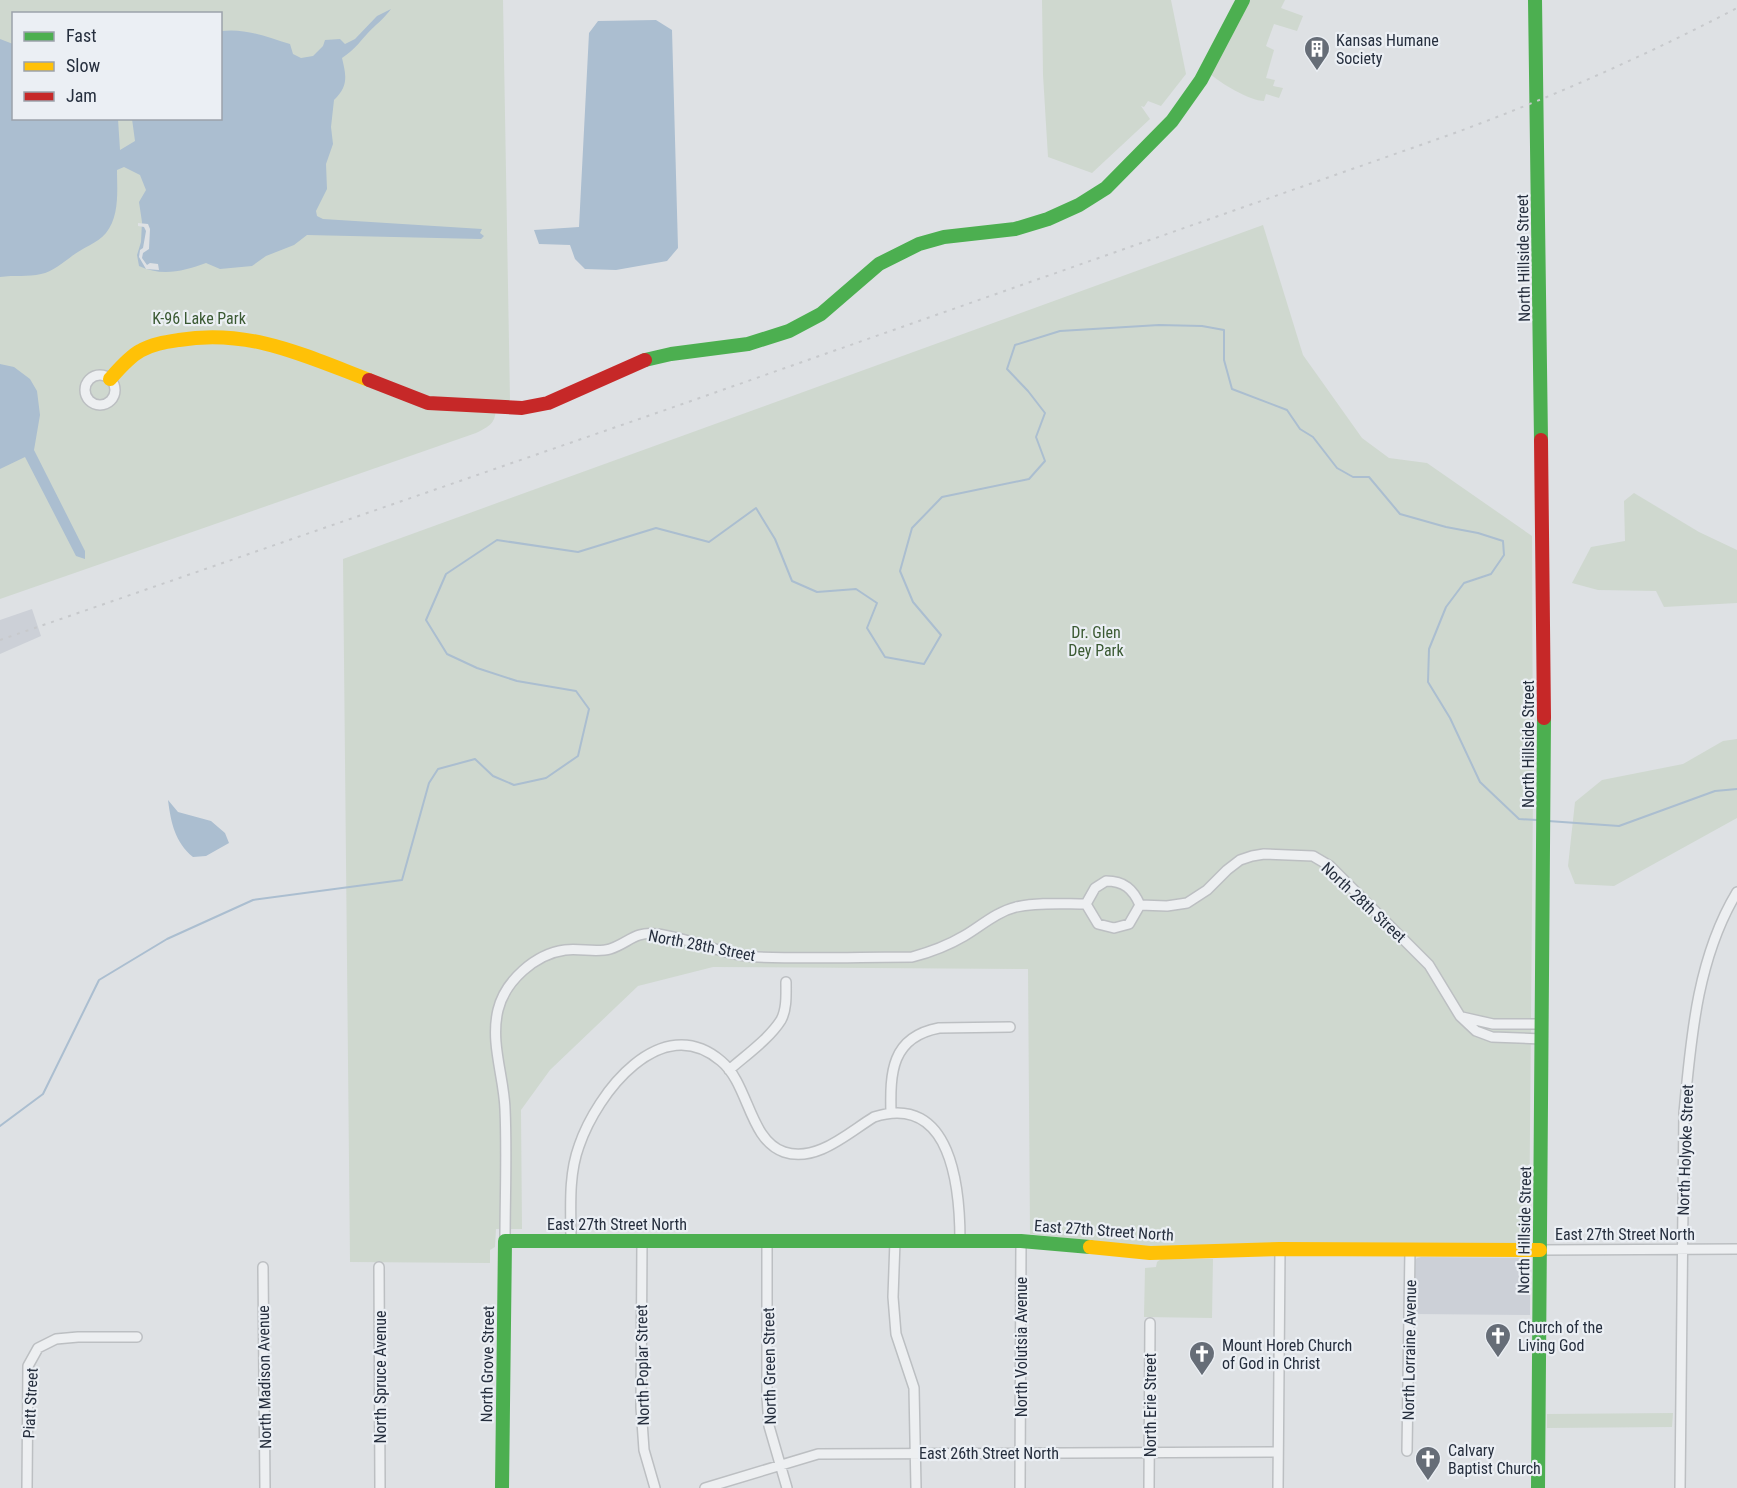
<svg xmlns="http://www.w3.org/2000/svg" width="1737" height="1488" font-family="'Roboto Condensed',sans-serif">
<rect width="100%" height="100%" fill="#dee1e4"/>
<path fill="#ccd0d7" d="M 32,609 L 41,636 L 0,654 L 0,620 Z
M 1421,1257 L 1528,1258 L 1530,1260 L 1530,1315 L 1414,1314 L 1414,1262 L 1417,1258 Z"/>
<path fill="#cfd8cf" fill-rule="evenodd" d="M 0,0 L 503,0 L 510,401 L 496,401 C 496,422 494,424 476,433 L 0,599 ZM 14,14 L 220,14 L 220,118 L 14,118 Z
M 1042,0 L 1171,0 L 1186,74 L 1161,106 L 1148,101 L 1144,107 L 1141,106 L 1150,119 L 1092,173 L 1048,157 L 1043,75 Z
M 1249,0 L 1285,0 L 1281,8 L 1303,16 L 1297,31 L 1274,24 L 1266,46 L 1274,50 L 1266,78 L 1275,80 L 1273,86 L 1283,88 L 1279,98 L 1266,94 L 1264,101 C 1250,101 1220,83 1209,73 Z
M 1263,225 L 1303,355 L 1362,438 L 1389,458 L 1427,463 L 1532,536 L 1533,791 L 1529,1243 L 1526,1244 L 1135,1246 L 1030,1234 L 1028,969 L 713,967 L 638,986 L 550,1070 L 521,1110 L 522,1229 L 496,1229 L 495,1247 L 490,1250 L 490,1263 L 350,1262 L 343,559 Z
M 1634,493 L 1699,532 L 1737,550 L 1737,603 L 1664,607 L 1656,591 L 1598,590 L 1572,583 L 1591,547 L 1625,541 L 1624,501 Z
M 1737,739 L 1737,818 L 1614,886 L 1575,884 L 1568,866 L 1575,802 L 1602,780 L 1683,764 L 1723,741 Z
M 1161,1259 L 1213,1259 L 1212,1318 L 1144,1317 L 1145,1268 L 1156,1267 L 1157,1262 Z
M 1673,1413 L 1672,1427 L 1547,1428 L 1547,1414 Z"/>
<path fill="#abbed0" d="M 391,9 C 384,19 375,25 367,34 C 358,44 354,50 342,58 C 346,75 349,86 334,100 L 331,127 L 333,144 L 326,164 L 327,189 L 316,211 L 317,216 L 323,219 L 482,229 L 480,233 L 484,236 L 481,239 L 307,235 L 294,245 L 266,256 L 252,266 L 220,269 L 206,263 C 184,271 162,277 139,266 L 137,255 L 141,242 L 142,222 L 139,202 L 146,190 L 140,175 L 124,167 L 117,170 C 117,189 120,216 106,233 C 98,243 82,248 72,256 C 64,262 52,272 41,274 C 28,277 14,275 0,277 L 0,39 L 13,44 L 14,118 L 118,119 L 120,150 L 135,141 L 132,119 L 220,118 L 221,31 C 246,28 267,37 290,44 L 293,54 L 301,58 L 313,56 L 323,46 L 325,40 L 340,39 L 345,44 L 355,39 L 377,16 Z
M 656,20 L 672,30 L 678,248 L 667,261 L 616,270 L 585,269 L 575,259 L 570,245 L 539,244 L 534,230 L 579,227 L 589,33 L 598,21 Z
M 0,364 L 14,367 L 30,379 L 37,391 L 40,415 L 34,450 L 85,551 L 85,559 L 76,556 L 25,457 L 0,469 Z
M 168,800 L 178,812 L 211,821 L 225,833 L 229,843 L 206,856 L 193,857 C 175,842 171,823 168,800 Z"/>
<path fill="#dee1e4" d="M 138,223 L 148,224 L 150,229 L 149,249 L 143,253 L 142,258 L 147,265 L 150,263 L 158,264 L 159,270 L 146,269 L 139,257 L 140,250 L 143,248 L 146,231 L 144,227 L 138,226 Z"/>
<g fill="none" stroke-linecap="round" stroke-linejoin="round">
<path stroke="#abbed0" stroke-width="2" d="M 1548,821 L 1619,826 L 1715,791 L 1737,789
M 0,1126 L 43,1094 L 99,980 L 167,939 L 253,900 L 402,880 L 429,783 L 438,769 L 475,759 L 493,776 L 514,785 L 546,778 L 578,756 L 589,709 L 576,691 L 517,681 L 477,668 L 447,654 L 426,620 L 446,574 L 497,540 L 578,552 L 656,528 L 709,542 L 756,508 L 775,539 L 792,581 L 817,592 L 856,589 L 877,603 L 867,628 L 885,657 L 924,664 L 941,635 L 913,602 L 900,571 L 912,528 L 942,497 L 1029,479 L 1045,461 L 1036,437 L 1045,413 L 1028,391 L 1007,369 L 1015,345 L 1060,331 L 1159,325 L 1202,326 L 1224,330 L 1224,360 L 1232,389 L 1287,410 L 1300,429 L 1313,437 L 1337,468 L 1353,477 L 1369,477 L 1400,514 L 1446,527 L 1478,533 L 1503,541 L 1504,555 L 1491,574 L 1464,583 L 1446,607 L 1429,649 L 1428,682 L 1450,718 L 1480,782 L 1519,819 L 1537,820"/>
<defs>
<path id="street" d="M85 390a15 15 0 1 1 30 0a15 15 0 1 1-30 0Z
M 1106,881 C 1124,881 1133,889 1140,905 L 1129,924 L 1114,928 L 1098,924 L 1086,904 L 1095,888 Z
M 1140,905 L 1167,906 L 1187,903 L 1207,890 L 1227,870 L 1240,860 L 1252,856 L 1264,854 L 1313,856 L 1330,866 L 1429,965 L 1460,1016 L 1476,1031 L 1492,1037 L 1542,1039
M 1462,1017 L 1493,1024 L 1542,1024
M 729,1070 C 746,1055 769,1039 781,1020 C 787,1009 786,994 786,982
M 891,1113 C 890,1073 891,1037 939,1028 L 1010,1027
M 505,1241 C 505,1197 507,1153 505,1109 C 504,1077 490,1043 498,1010 C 505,981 535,954 565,950 C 580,948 597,953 610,949 C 629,943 634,931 657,934 C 691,938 723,956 758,957 C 809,959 861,957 912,957 C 931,952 947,946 964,936 C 981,926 996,912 1016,907 C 1039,902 1063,904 1086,904
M 571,1241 C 571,1210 568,1176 579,1146 C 597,1093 661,1010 721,1061 C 749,1084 749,1140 784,1152 C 817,1163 849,1132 874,1117 C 952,1092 960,1189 960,1241
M 642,1241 L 641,1407 L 644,1450 L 655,1488
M 767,1241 L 767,1397 L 769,1426 L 787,1488
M 895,1241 L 893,1297 L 896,1334 L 914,1388 L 916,1488
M 1540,1250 L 1737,1249
M 263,1267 L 265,1488
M 379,1267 L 380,1488
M 1407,1451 L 1410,1249
M 27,1488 L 28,1366 L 38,1348 L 56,1339 L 78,1337 L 137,1337
M 705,1488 L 818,1454 L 1278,1452
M 1020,1488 L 1021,1241
M 1149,1488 L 1150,1323
M 1278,1488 L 1280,1249
M 1680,1488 L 1684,1113 C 1691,1038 1697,958 1737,892"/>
</defs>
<use href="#street" stroke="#bcbfc2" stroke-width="12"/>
<use href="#street" stroke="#edeff1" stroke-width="9"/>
<path stroke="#4caf50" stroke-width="14" d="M 1535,0 L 1541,440
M 645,360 L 671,354 L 748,344 L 789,331 L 821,314 L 879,264 L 919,244 L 944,237 L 1015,229 L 1048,219 L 1079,205 L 1106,188 L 1172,121 L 1201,80 L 1243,0
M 502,1488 L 505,1241 L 1021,1241 L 1090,1247
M 1538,1488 L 1544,718"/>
<path stroke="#ffc107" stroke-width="14" d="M 110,379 C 118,370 129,357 140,351 C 152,344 166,342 179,340 C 249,328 306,356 369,380
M 1090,1247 L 1150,1253 L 1280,1249 L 1540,1250"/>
<path stroke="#c62828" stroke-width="14" d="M 369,380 L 428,403 L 522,408 L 548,403 L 645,360
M 1541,440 L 1544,718"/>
<path stroke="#c7c9cc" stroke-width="2" stroke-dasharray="3 6" stroke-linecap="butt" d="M 0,640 L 671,408 L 1452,134 C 1550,98 1645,56 1737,8"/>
</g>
<defs>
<symbol id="building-pin" viewBox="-11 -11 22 30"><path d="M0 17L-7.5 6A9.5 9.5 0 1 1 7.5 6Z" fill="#666d77" stroke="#ebeff4"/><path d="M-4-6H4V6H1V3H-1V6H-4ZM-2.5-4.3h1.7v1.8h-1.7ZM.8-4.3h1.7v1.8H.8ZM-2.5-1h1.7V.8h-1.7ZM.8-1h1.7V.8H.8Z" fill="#fff"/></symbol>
<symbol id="church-pin" viewBox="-11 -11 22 30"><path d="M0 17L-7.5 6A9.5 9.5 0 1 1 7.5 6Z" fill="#666d77" stroke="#ebeff4"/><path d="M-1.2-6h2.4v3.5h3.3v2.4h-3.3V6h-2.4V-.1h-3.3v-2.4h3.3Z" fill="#fff"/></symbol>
</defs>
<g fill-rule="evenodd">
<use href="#building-pin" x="1302" y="34" width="30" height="40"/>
<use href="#church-pin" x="1483" y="1321" width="30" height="40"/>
<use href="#church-pin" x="1187" y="1339" width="30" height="40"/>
<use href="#church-pin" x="1413" y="1444" width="30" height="40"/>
</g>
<g text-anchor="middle" stroke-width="4.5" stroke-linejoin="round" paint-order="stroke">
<g font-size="16" fill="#252e3d" stroke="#ebeff4" text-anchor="start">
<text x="1336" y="46">Kansas Humane<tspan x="1336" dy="18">Society</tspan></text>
<text x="1518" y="1333">Church of the<tspan x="1518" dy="18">Living God</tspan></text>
<text x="1222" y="1351">Mount Horeb Church<tspan x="1222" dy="18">of God in Christ</tspan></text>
<text x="1448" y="1456">Calvary<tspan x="1448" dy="18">Baptist Church</tspan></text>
</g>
<g font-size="16" fill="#252e3d" stroke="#ebeff4">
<text transform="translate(1523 258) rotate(-91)" y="6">North Hillside Street</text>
<text transform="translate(1528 744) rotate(-90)" y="6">North Hillside Street</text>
<text transform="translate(1364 902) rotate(43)" y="6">North 28th Street</text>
<text transform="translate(702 945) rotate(11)" y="6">North 28th Street</text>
<text transform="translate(1685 1150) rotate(-88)" y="6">North Holyoke Street</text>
<text x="617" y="1230">East 27th Street North</text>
<text transform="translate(1104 1230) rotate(4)" y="6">East 27th Street North</text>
<text transform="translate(1524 1230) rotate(-89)" y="6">North Hillside Street</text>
<text x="1625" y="1240">East 27th Street North</text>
<text transform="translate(1021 1347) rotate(-90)" y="6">North Volutsia Avenue</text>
<text transform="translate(1409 1350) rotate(-89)" y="6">North Lorraine Avenue</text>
<text transform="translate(487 1364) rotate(-89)" y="6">North Grove Street</text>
<text transform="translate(642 1365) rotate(-91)" y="6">North Poplar Street</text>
<text transform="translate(769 1366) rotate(-91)" y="6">North Green Street</text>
<text transform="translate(264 1377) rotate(-91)" y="6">North Madison Avenue</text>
<text transform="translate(380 1377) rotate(-90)" y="6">North Spruce Avenue</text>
<text transform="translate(30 1403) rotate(-87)" y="6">Piatt Street</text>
<text transform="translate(1150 1405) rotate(-90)" y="6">North Erie Street</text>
<text x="989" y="1459">East 26th Street North</text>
</g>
<g font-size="16" fill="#3a5932" stroke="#ebeff4">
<text x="199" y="324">K-96 Lake Park</text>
<text x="1096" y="638">Dr. Glen<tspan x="1096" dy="18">Dey Park</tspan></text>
</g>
</g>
<rect x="12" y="12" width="210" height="108" fill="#ebeff4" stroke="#9ca2ab" stroke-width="1.5"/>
<rect x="24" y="32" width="30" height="9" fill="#4caf50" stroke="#9ca2ab" stroke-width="1.5"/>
<text x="66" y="42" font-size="18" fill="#252e3d">Fast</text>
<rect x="24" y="62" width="30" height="9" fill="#ffc107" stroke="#9ca2ab" stroke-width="1.5"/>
<text x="66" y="72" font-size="18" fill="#252e3d">Slow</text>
<rect x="24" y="92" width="30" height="9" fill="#c62828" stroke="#9ca2ab" stroke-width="1.5"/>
<text x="66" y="102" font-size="18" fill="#252e3d">Jam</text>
</svg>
